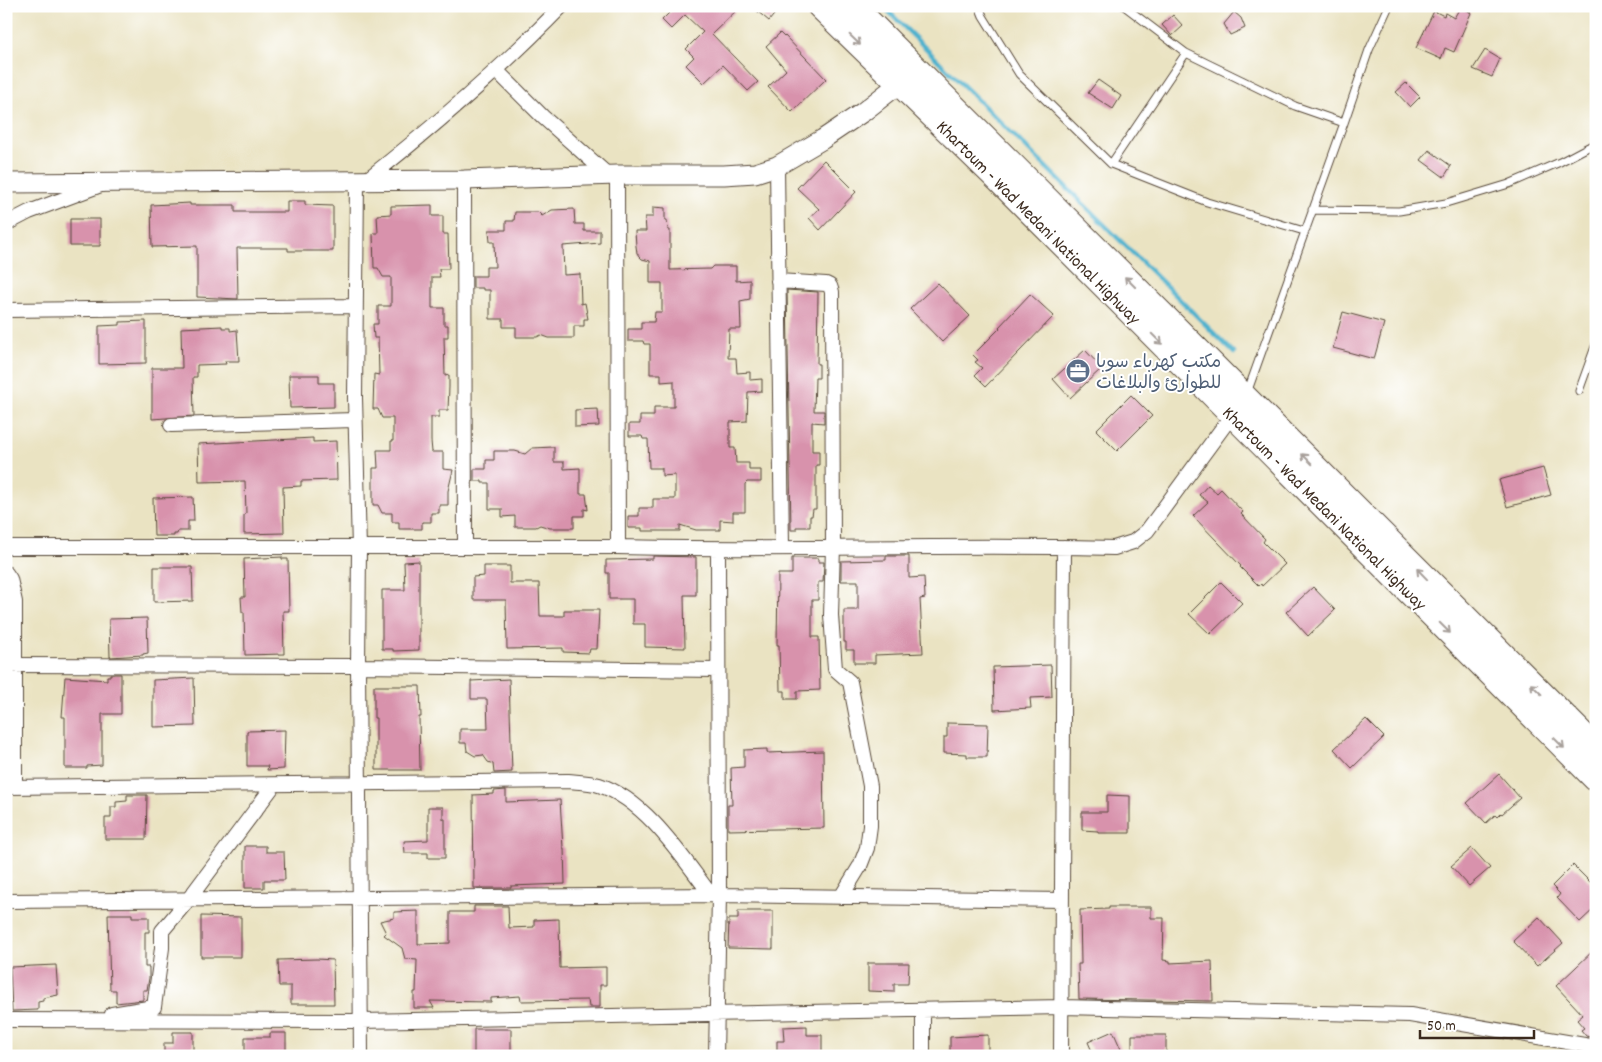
<svg xmlns="http://www.w3.org/2000/svg" width="1602" height="1062" font-family="Dekko,'Playpen Sans Arabic',sans-serif">
<rect width="100%" height="100%" fill="#fff"/>
<filter id="ink" filterUnits="userSpaceOnUse"><feTurbulence type="fractalNoise" baseFrequency=".02" numOctaves="2"/><feDisplacementMap in="SourceGraphic" scale="10" xChannelSelector="R" yChannelSelector="G"/><feConvolveMatrix kernelMatrix="1 2 1 2 8 2 1 2 1" color-interpolation-filters="sRGB"/></filter>
<filter id="wash" filterUnits="userSpaceOnUse"><feTurbulence type="fractalNoise" baseFrequency=".0096" numOctaves="4" result="noise"/><feDisplacementMap in="SourceGraphic" scale="20" xChannelSelector="R" yChannelSelector="G"/><feGaussianBlur stdDeviation="1.12" result="paint"/><feColorMatrix in="noise" values="0 0 0 0 0 0 0 0 0 0 0 0 0 0 0 0 0 1.4 0 .05"/><feComposite in="paint" operator="in"/></filter>
<g filter="url(#wash)">
<rect width="100%" height="100%" fill="#eae3c2"/>
<g fill="none" stroke-linecap="round" stroke-linejoin="round">
<path stroke="#50b2ce" stroke-width="4.5" d="M 883,6 L 1234,353"/>
</g>
<g id="blocks">
<path fill="#d892ac" d="M 676,6 L 741,6 L 712,34 L 758,82 L 748,91 L 723,65 L 704,83 L 686,65 L 694,57 L 686,49 L 703,32 L 685,15 L 671,29 L 662,20 Z
M 751,6 L 781,6 L 769,21 Z
M 1461,6 L 1471,13 L 1454,52 L 1445,48 L 1441,59 L 1416,48 L 1434,11 L 1444,16 L 1445,13 L 1454,18 Z
M 1234,12 L 1241,18 L 1245,28 L 1230,35 L 1224,24 Z
M 1173,15 L 1183,26 L 1172,36 L 1162,25 Z
M 780,33 L 784,37 L 785,36 L 826,79 L 792,112 L 768,87 L 786,70 L 766,46 Z
M 1485,50 L 1500,59 L 1492,77 L 1473,69 Z
M 1098,80 L 1121,96 L 1113,109 L 1088,93 Z
M 1406,83 L 1420,97 L 1410,107 L 1396,92 Z
M 1429,150 L 1451,166 L 1444,177 L 1421,160 Z
M 824,160 L 856,192 L 820,230 L 809,218 L 819,209 L 797,188 Z
M 287,201 L 305,201 L 305,205 L 333,206 L 333,251 L 288,251 L 288,248 L 237,248 L 238,299 L 197,297 L 197,246 L 152,247 L 151,205 L 190,203 L 190,205 L 235,205 L 235,212 L 287,212 Z
M 432,205 L 432,216 L 443,216 L 443,234 L 448,234 L 449,269 L 439,269 L 440,277 L 432,277 L 432,308 L 444,308 L 444,325 L 448,325 L 448,337 L 444,337 L 445,376 L 449,375 L 449,387 L 448,410 L 439,410 L 439,417 L 431,417 L 431,441 L 432,452 L 443,452 L 443,469 L 453,470 L 448,491 L 448,505 L 439,505 L 439,513 L 431,513 L 431,522 L 422,522 L 422,529 L 399,529 L 399,522 L 392,522 L 392,513 L 382,513 L 378,505 L 373,505 L 373,468 L 378,468 L 377,450 L 391,450 L 391,441 L 393,441 L 393,418 L 382,418 L 378,409 L 373,409 L 374,374 L 379,375 L 378,338 L 374,338 L 373,324 L 378,324 L 378,306 L 391,306 L 391,277 L 383,277 L 378,268 L 374,268 L 373,233 L 378,233 L 377,215 L 391,214 L 391,206 Z
M 653,207 L 665,208 L 665,220 L 667,220 L 668,230 L 670,230 L 670,270 L 710,269 L 713,266 L 736,266 L 736,281 L 750,280 L 750,299 L 740,301 L 741,329 L 729,329 L 728,358 L 736,358 L 737,373 L 750,372 L 750,380 L 762,379 L 762,391 L 748,392 L 747,421 L 730,422 L 730,448 L 735,448 L 736,463 L 749,463 L 749,470 L 761,470 L 761,482 L 747,482 L 745,484 L 745,512 L 733,512 L 733,521 L 720,520 L 720,530 L 696,530 L 680,525 L 680,531 L 642,531 L 642,528 L 628,528 L 628,516 L 639,516 L 639,508 L 653,508 L 653,499 L 675,499 L 675,475 L 662,476 L 662,468 L 649,468 L 648,439 L 643,439 L 642,436 L 629,436 L 629,424 L 640,424 L 640,416 L 654,416 L 654,407 L 674,407 L 674,381 L 661,382 L 661,374 L 650,374 L 650,344 L 644,344 L 643,341 L 628,341 L 628,329 L 641,329 L 641,322 L 654,322 L 655,312 L 662,312 L 662,283 L 650,283 L 650,261 L 642,259 L 639,256 L 637,253 L 636,246 L 635,231 L 646,231 L 645,217 L 653,217 Z
M 574,209 L 575,224 L 584,224 L 584,231 L 600,231 L 600,243 L 563,246 L 564,275 L 580,274 L 581,304 L 585,303 L 588,319 L 584,319 L 584,326 L 574,326 L 574,338 L 549,338 L 541,335 L 537,337 L 516,337 L 516,327 L 503,327 L 503,319 L 490,319 L 490,290 L 483,290 L 483,288 L 473,288 L 473,276 L 486,276 L 486,267 L 495,267 L 494,242 L 490,242 L 489,230 L 506,230 L 506,221 L 514,221 L 515,212 L 538,212 L 542,216 L 552,210 Z
M 70,219 L 100,219 L 100,246 L 70,246 Z
M 938,283 L 970,316 L 942,342 L 910,309 Z
M 787,290 L 818,292 L 817,364 L 819,364 L 819,378 L 815,378 L 814,411 L 824,411 L 824,423 L 812,422 L 812,451 L 819,451 L 819,465 L 816,465 L 816,509 L 813,509 L 812,516 L 810,516 L 810,527 L 796,527 L 796,530 L 791,530 Z
M 1030,294 L 1054,316 L 986,386 L 975,375 L 982,368 L 975,362 L 978,360 L 973,355 L 1000,328 L 999,327 Z
M 1343,312 L 1384,323 L 1374,359 L 1333,348 Z
M 146,321 L 146,363 L 99,364 L 99,326 L 120,325 L 120,322 Z
M 222,326 L 222,328 L 230,328 L 230,331 L 237,330 L 239,361 L 225,361 L 226,364 L 197,365 L 197,377 L 193,377 L 194,416 L 152,419 L 152,368 L 182,368 L 181,328 Z
M 1085,350 L 1102,368 L 1070,398 L 1053,379 Z
M 289,375 L 319,375 L 319,383 L 334,383 L 334,407 L 290,408 Z
M 1131,395 L 1152,416 L 1117,451 L 1096,430 Z
M 598,409 L 599,426 L 575,427 L 575,410 Z
M 313,438 L 313,442 L 336,441 L 337,480 L 301,481 L 301,486 L 283,487 L 284,533 L 244,534 L 244,515 L 246,514 L 245,481 L 199,482 L 198,444 Z
M 554,447 L 554,462 L 564,462 L 564,469 L 580,468 L 580,494 L 586,494 L 588,510 L 584,509 L 584,516 L 574,516 L 574,528 L 550,528 L 540,525 L 536,527 L 515,527 L 515,516 L 502,517 L 502,509 L 489,509 L 489,483 L 482,483 L 482,481 L 474,481 L 474,469 L 486,469 L 486,460 L 494,460 L 494,451 L 515,451 L 525,454 L 532,448 Z
M 1543,468 L 1551,495 L 1507,507 L 1499,480 Z
M 1208,485 L 1217,493 L 1221,489 L 1243,512 L 1241,514 L 1265,539 L 1263,542 L 1285,564 L 1262,586 L 1261,584 L 1259,586 L 1240,567 L 1241,566 L 1193,516 L 1208,502 L 1199,495 Z
M 193,497 L 194,521 L 188,521 L 188,531 L 178,531 L 177,534 L 174,534 L 174,536 L 154,536 L 153,498 Z
M 653,556 L 696,557 L 696,595 L 684,595 L 685,648 L 645,647 L 645,624 L 633,624 L 633,599 L 609,599 L 609,573 L 606,573 L 606,560 L 653,559 Z
M 886,556 L 909,556 L 909,578 L 924,577 L 925,598 L 920,599 L 923,653 L 875,655 L 875,663 L 854,663 L 854,650 L 846,650 L 846,642 L 844,642 L 844,610 L 858,610 L 858,581 L 841,581 L 841,561 L 886,560 Z
M 282,557 L 282,559 L 288,559 L 289,611 L 283,611 L 284,654 L 245,655 L 244,612 L 242,612 L 241,597 L 245,597 L 244,559 Z
M 792,558 L 818,558 L 818,562 L 824,562 L 823,582 L 818,582 L 818,600 L 812,600 L 812,637 L 819,637 L 820,690 L 797,691 L 797,699 L 785,699 L 785,691 L 780,691 L 779,645 L 777,645 L 778,574 L 792,574 Z
M 419,561 L 419,650 L 393,651 L 393,649 L 382,649 L 382,590 L 405,590 L 404,562 Z
M 484,566 L 510,566 L 510,583 L 539,583 L 540,616 L 564,616 L 564,610 L 599,610 L 597,649 L 590,649 L 589,653 L 563,652 L 563,648 L 507,649 L 506,600 L 473,600 L 473,577 L 484,576 Z
M 154,567 L 192,567 L 193,601 L 154,602 Z
M 1221,582 L 1242,603 L 1210,634 L 1189,614 Z
M 1313,587 L 1335,610 L 1308,636 L 1286,612 Z
M 147,618 L 148,653 L 143,654 L 143,655 L 110,657 L 109,619 Z
M 1051,665 L 1052,697 L 1030,698 L 1031,708 L 994,710 L 993,667 Z
M 110,674 L 121,674 L 121,714 L 102,714 L 102,765 L 87,766 L 87,768 L 65,768 L 65,717 L 62,717 L 65,677 L 107,680 L 107,676 L 110,676 Z
M 194,678 L 195,726 L 153,727 L 153,680 Z
M 509,679 L 512,772 L 494,773 L 493,764 L 488,762 L 483,755 L 475,756 L 467,751 L 466,743 L 460,743 L 460,729 L 488,729 L 487,699 L 471,699 L 471,681 Z
M 374,686 L 420,686 L 421,717 L 419,717 L 420,770 L 376,770 L 376,718 L 374,718 Z
M 1366,719 L 1384,737 L 1352,768 L 1334,749 Z
M 947,723 L 988,724 L 987,757 L 967,757 L 967,754 L 944,753 L 944,737 L 947,737 Z
M 285,730 L 284,769 L 267,770 L 268,766 L 247,766 L 247,731 Z
M 767,749 L 767,753 L 823,751 L 824,828 L 728,830 L 728,805 L 732,805 L 731,768 L 744,767 L 744,750 Z
M 1499,774 L 1520,798 L 1502,814 L 1501,813 L 1497,817 L 1495,815 L 1486,823 L 1467,803 Z
M 506,790 L 506,802 L 560,800 L 563,848 L 564,848 L 565,884 L 511,886 L 511,888 L 474,888 L 473,795 L 494,794 L 494,791 Z
M 127,795 L 147,795 L 146,839 L 105,839 L 105,818 L 111,818 L 111,807 L 116,807 L 116,802 L 127,801 Z
M 1107,795 L 1130,796 L 1130,833 L 1098,833 L 1098,831 L 1082,830 L 1082,812 L 1107,812 Z
M 428,807 L 443,807 L 443,819 L 445,819 L 445,858 L 428,858 L 428,853 L 405,853 L 404,841 L 428,840 Z
M 245,846 L 266,846 L 266,852 L 284,852 L 285,880 L 264,880 L 264,888 L 245,888 Z
M 1472,848 L 1490,868 L 1469,886 L 1451,866 Z
M 1573,865 L 1596,888 L 1596,907 L 1580,922 L 1557,898 L 1560,894 L 1552,886 Z
M 474,906 L 508,906 L 509,928 L 534,927 L 534,920 L 559,919 L 560,968 L 606,967 L 606,985 L 600,985 L 600,1007 L 589,1007 L 588,1000 L 521,1001 L 520,996 L 491,998 L 491,1002 L 430,1001 L 434,1008 L 414,1008 L 414,992 L 416,992 L 417,960 L 405,959 L 402,948 L 384,935 L 386,933 L 380,921 L 394,918 L 394,912 L 418,911 L 418,944 L 450,943 L 450,912 L 474,912 Z
M 1109,907 L 1151,907 L 1151,918 L 1164,918 L 1163,960 L 1170,961 L 1170,963 L 1212,961 L 1213,1001 L 1079,999 L 1078,964 L 1081,964 L 1080,910 L 1109,909 Z
M 738,911 L 773,911 L 773,949 L 728,948 L 729,919 L 738,919 Z
M 108,914 L 132,914 L 132,917 L 149,917 L 149,932 L 145,932 L 145,967 L 149,967 L 149,978 L 147,990 L 143,990 L 143,1000 L 116,1003 L 116,990 L 110,990 Z
M 201,916 L 241,917 L 241,957 L 201,957 Z
M 1539,917 L 1563,943 L 1537,966 L 1513,941 Z
M 1596,948 L 1596,1038 L 1586,1036 L 1581,1030 L 1584,1028 L 1577,1020 L 1583,1015 L 1556,986 Z
M 317,959 L 333,960 L 334,1004 L 291,1004 L 291,986 L 279,986 L 278,960 Z
M 868,963 L 909,963 L 908,984 L 894,984 L 894,992 L 868,991 Z
M 56,965 L 58,995 L 43,998 L 43,1001 L 38,1002 L 38,1010 L 12,1011 L 10,967 Z
M 807,1026 L 807,1035 L 822,1035 L 822,1056 L 777,1056 L 777,1041 L 784,1041 L 783,1027 Z
M 474,1029 L 511,1029 L 511,1056 L 474,1056 Z
M 1113,1031 L 1124,1056 L 1094,1056 L 1088,1042 Z
M 173,1032 L 193,1032 L 193,1056 L 164,1056 L 164,1043 L 173,1043 Z
M 270,1033 L 286,1033 L 286,1056 L 245,1056 L 245,1037 L 270,1037 Z
M 988,1035 L 988,1056 L 950,1056 L 950,1037 Z
M 1132,1035 L 1166,1035 L 1166,1056 L 1132,1056 Z"/>
</g>
</g>
<g filter="url(#ink)">
<use href="#blocks" fill-opacity="0" stroke="#554637" stroke-width="1"/>
<g fill="none" stroke-linecap="round" stroke-linejoin="round">
<defs>
<path id="lane" d="M 979,6 L 983,16 L 1019,74 L 1111,164 L 1207,202 L 1304,231
M 1124,6 L 1186,53 L 1295,106 L 1344,123
M 1111,164 L 1186,53
M 1312,210 L 1399,211 L 1446,203 L 1509,184 L 1560,162 L 1596,143
M 1579,391 L 1596,344
M 1247,393 L 1344,123 L 1369,50 L 1389,6"/>
<path id="street" d="M 497,71 L 543,117 L 608,175
M 777,166 L 782,547
M 617,175 L 618,547
M 464,180 L 465,546
M 357,181 L 355,398 L 359,548 L 358,666 L 361,1056
M 365,181 C 435,126 500,70 562,6
M 6,224 L 29,212 L 101,185
M 778,281 L 826,284 L 830,286 L 832,292 L 833,547 L 831,615 L 835,669 L 850,682 L 870,786 L 870,826 L 867,848 L 860,866 L 841,897
M 6,310 L 355,306
M 171,425 L 355,420
M 6,547 L 618,547 C 783,551 949,544 1114,548 L 1133,542 L 1147,531 L 1232,415
M 6,573 L 10,579 L 15,602 L 15,787
M 6,665 L 358,666 L 718,670
M 6,787 L 568,781 C 577,782 589,782 599,785 C 646,800 682,857 711,895
M 6,901 L 719,895 L 1062,900
M 923,1010 L 923,1056
M 112,1014 L 154,1007 L 162,948 L 162,931 L 188,900 L 274,785
M 6,1020 L 361,1021 L 1062,1007 L 1410,1015 L 1596,1047
M 716,1056 L 719,895 L 718,549
M 1061,1056 L 1064,547"/>
<path id="secondary" d="M 6,183 L 464,180 L 617,175 L 724,175 L 755,173 L 777,166 L 823,139 L 863,112 L 900,83"/>
<path id="highway" d="M 820,6 L 1000,181 L 1596,779
M 853,6 L 1596,748"/>
</defs>
<use href="#lane" stroke="#554637" stroke-width="9"/>
<use href="#street" stroke="#554637" stroke-width="16"/>
<use href="#secondary" stroke="#554637" stroke-width="21"/>
<use href="#highway" stroke="#554637" stroke-width="27"/>
<use href="#lane" stroke="#fff" stroke-width="7"/>
<use href="#street" stroke="#fff" stroke-width="14"/>
<use href="#secondary" stroke="#fff" stroke-width="19"/>
<use href="#highway" stroke="#fff" stroke-width="25"/>
</g>
<defs><path id="oneway-shaft" d="M-6 0H5M1.5-3L5.5 0L1.5 3" fill="none" stroke-width="1.6" stroke-linecap="round" stroke-linejoin="round" transform="scale(1.25)"/></defs>
<g stroke="#a79f9a">
<use href="#oneway-shaft" transform="translate(855 40) rotate(44)"/>
<use href="#oneway-shaft" transform="translate(1130 282) rotate(-135)"/>
<use href="#oneway-shaft" transform="translate(1157 339) rotate(45)"/>
<use href="#oneway-shaft" transform="translate(1307 459) rotate(-135)"/>
<use href="#oneway-shaft" transform="translate(1422 574) rotate(-134)"/>
<use href="#oneway-shaft" transform="translate(1445 628) rotate(45)"/>
<use href="#oneway-shaft" transform="translate(1536 689) rotate(-136)"/>
<use href="#oneway-shaft" transform="translate(1559 743) rotate(45)"/>
</g>
</g>
<defs>
<symbol id="office-disc" viewBox="-11 -11 22 22"><circle r="9.5" fill="#5c6f8a" stroke="#fff"/><path d="M-6-3h4V-5.5h4V-3h4V5H-6ZM-1-4.5V-3h2v-1.5ZM-6 0V1H6V0Z" fill="#fff"/></symbol>
</defs>
<g fill-rule="evenodd">
<use href="#office-disc" x="1064" y="357" width="28" height="28"/>
</g>
<g text-anchor="middle" stroke-width="4" stroke-linejoin="round" paint-order="stroke">
<g font-size="18" fill="#3b2a1e" stroke="#fff">
<text transform="translate(1039 222) rotate(45)" y="6">Khartoum - Wad Medani National Highway</text>
<text transform="translate(1325 508) rotate(45)" y="6">Khartoum - Wad Medani National Highway</text>
</g>
<g font-size="18" fill="#4e5e75" stroke="#fff" text-anchor="start">
<text x="1096" y="367">مكتب كهرباء سوبا<tspan x="1096" dy="21">للطوارئ والبلاغات</tspan></text>
</g>
</g>
<rect width="1602" height="1062" fill="none" stroke="#fff" stroke-width="25"/>
<path d="M1420 1030v8h114v-8" fill="none" stroke="#3b2a1e" stroke-width="2.5"/>
<text x="1427" y="1030" font-size="15" fill="#3b2a1e" stroke="#ffffff" stroke-width="4" paint-order="stroke">50 m</text>
</svg>
